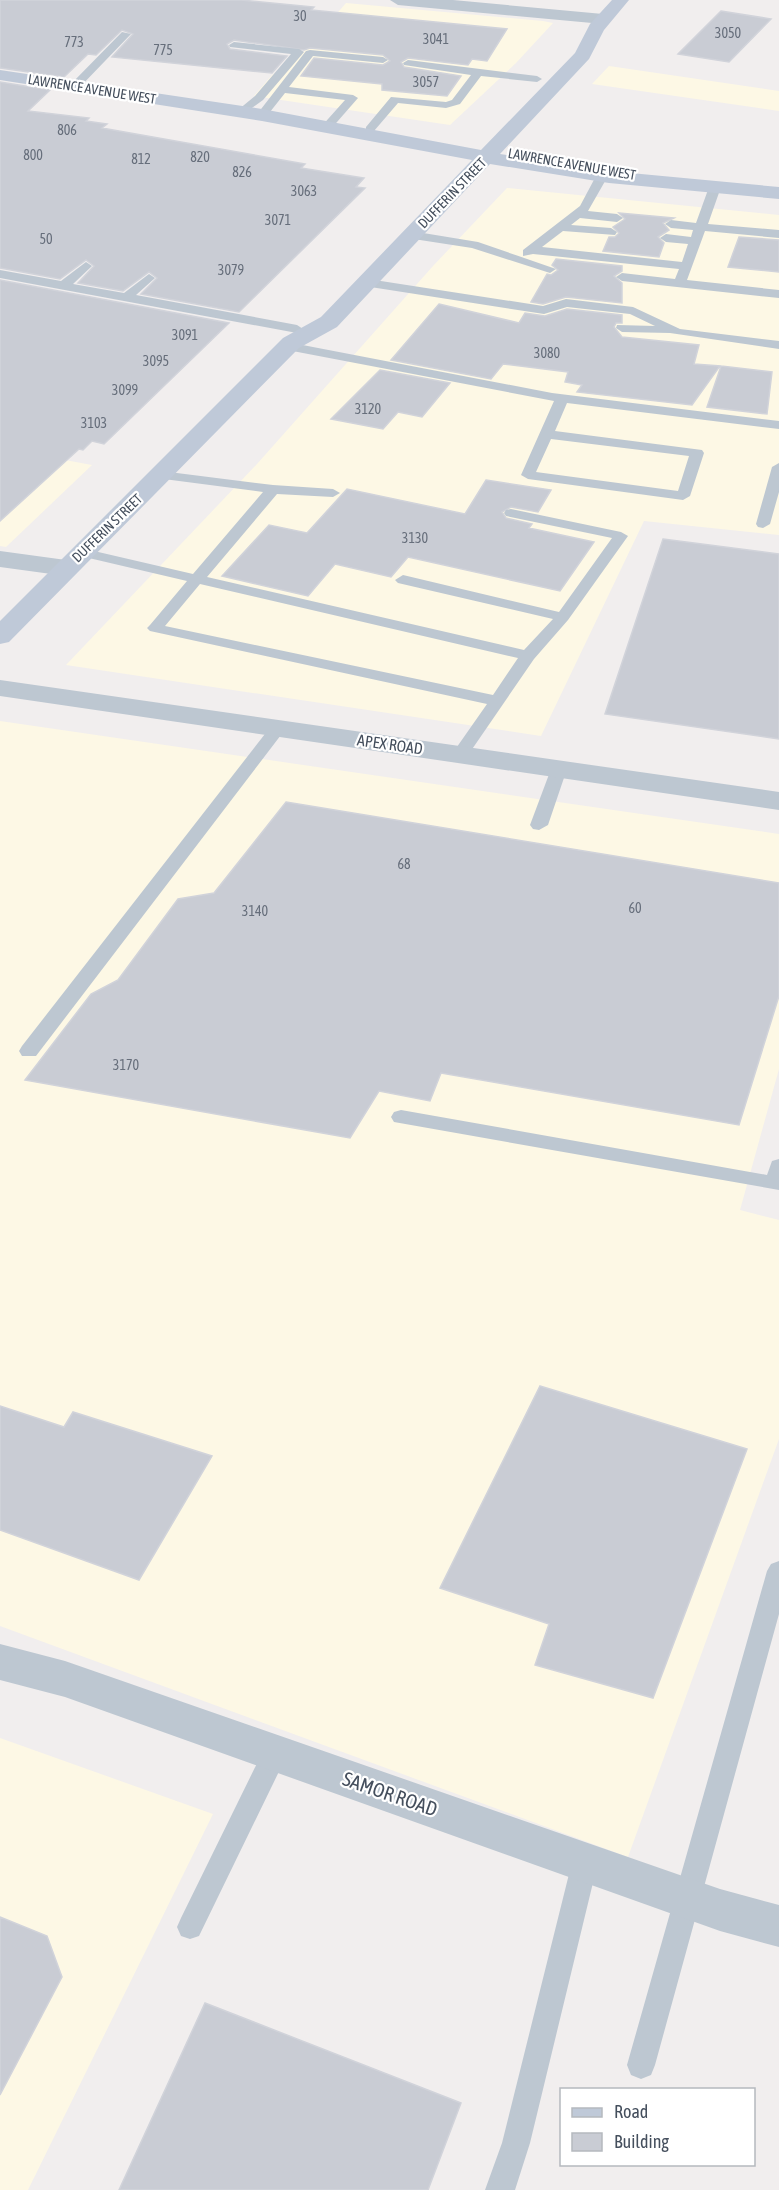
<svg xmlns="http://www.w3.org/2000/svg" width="779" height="2190" font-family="'Asap Condensed',sans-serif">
<rect width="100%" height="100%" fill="#f1eeee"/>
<path fill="#fdf8e5" d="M 346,3 L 543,21 L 553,23 L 516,63 L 450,125 L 254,96 L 272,75 L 300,56 Z
M 609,66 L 779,91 L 779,111 L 592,84 Z
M 507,188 L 779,215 L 779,535 L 644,521 L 541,736 L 66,665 L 257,464 L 433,266 Z
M 0,448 L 92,465 L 6,547 L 0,546 Z
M 0,721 L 779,834 L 779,1069 L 740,1210 L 779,1220 L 779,1439 L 628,1857 L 0,1626 Z
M 0,1738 L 213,1814 L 28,2190 L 0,2190 Z"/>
<path fill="#c9ccd4" stroke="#d1d3da" stroke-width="1.5" d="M 0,0 L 241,0 L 314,7 L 311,10 L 507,29 L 487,61 L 472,59 L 468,65 L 408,58 L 401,62 L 404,67 L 461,76 L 447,96 L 382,90 L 382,84 L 301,76 L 314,58 L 383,65 L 390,61 L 383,55 L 310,48 L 304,50 L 234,40 L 227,44 L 230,49 L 287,56 L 272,73 L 112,57 L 133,34 L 122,30 L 96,55 L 88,54 L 64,77 L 0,68 Z
M 721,11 L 771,19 L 729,62 L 678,54 Z
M 0,82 L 50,90 L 28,111 L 89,118 L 86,121 L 107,124 L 102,128 L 305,164 L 301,168 L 364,178 L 356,187 L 365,188 L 239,312 L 141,294 L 157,278 L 149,272 L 123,291 L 78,283 L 94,266 L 86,260 L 60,279 L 0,268 Z
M 619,213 L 674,218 L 663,223 L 669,230 L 658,237 L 664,243 L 659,257 L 603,251 L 609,237 L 615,237 L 619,233 L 613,227 L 625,219 Z
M 739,237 L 779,240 L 779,272 L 728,267 Z
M 556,259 L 622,266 L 622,271 L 614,276 L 622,283 L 622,303 L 566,297 L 543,304 L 531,302 L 547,274 L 551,275 L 558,270 L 552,265 Z
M 0,280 L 229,323 L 104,444 L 92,441 L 83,450 L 79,449 L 0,521 Z
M 439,304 L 519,323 L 525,313 L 545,316 L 567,309 L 622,315 L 622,323 L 616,323 L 614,327 L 622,337 L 699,345 L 694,364 L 720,366 L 692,405 L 577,392 L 582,385 L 565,382 L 568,372 L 503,364 L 491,379 L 391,360 Z
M 721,366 L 772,372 L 767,414 L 707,407 Z
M 380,370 L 450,383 L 422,417 L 398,412 L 383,429 L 331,419 Z
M 486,480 L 551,490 L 538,512 L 511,507 L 502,512 L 506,518 L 532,524 L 529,528 L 594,542 L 560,591 L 408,557 L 391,577 L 335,564 L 308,596 L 222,576 L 269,525 L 307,533 L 347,489 L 465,514 Z
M 663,539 L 779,554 L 779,739 L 605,714 Z
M 286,802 L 779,883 L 779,996 L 739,1125 L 441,1073 L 430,1101 L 379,1091 L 350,1138 L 25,1080 L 91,994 L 118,980 L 178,899 L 214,893 Z
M 540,1386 L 747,1449 L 653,1698 L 535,1665 L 549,1624 L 440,1588 Z
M 0,1406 L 64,1427 L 73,1412 L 212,1456 L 139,1580 L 0,1530 Z
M 0,1917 L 47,1936 L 62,1977 L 0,2095 Z
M 205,2003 L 461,2103 L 428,2190 L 119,2190 Z"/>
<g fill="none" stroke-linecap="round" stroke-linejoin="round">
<path fill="#bdc7d1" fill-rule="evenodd" d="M 122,32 L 131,34 L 79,88 L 71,88 L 71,84 Z
M 234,42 L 299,49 L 304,52 L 263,100 L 242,115 L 238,114 L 238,110 L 255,96 L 291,54 L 230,47 L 229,45 Z
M 310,50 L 383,57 L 388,60 L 383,63 L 313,56 L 289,87 L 353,95 L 358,98 L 330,130 L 320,128 L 345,100 L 285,93 L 266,117 L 258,117 L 258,113 L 306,51 Z
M 408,60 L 537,76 L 542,79 L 537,82 L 481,76 L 460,104 L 446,108 L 398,103 L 374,131 L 366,131 L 366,127 L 391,97 L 446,102 L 452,100 L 471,75 L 404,65 L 403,63 Z
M 602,173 L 608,176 L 588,211 L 617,214 L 623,218 L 617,222 L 580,218 L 571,225 L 611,228 L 617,232 L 615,235 L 563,231 L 542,247 L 682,262 L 688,244 L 666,242 L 660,238 L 666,234 L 691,237 L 693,230 L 671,228 L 665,224 L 671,220 L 696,223 L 709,187 L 715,184 L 721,187 L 708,224 L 779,230 L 779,238 L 705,231 L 687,280 L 779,290 L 779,298 L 622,281 L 616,277 L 622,273 L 675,279 L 679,269 L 533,254 L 523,256 L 523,250 L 580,206 L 596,176 Z
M 411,231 L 478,242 L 556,269 L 550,273 L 472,248 L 407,238 L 405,235 Z
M 86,262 L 92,266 L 73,284 L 124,293 L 149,274 L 155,278 L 136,295 L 297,325 L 303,329 L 297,333 L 0,278 L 0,270 L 61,281 Z
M 368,279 L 543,306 L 566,299 L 633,307 L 680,329 L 779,341 L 779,349 L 670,333 L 622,332 L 616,328 L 617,325 L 655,326 L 630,314 L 567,307 L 544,314 L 364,286 L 362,283 Z
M 287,342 L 552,393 L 779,421 L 779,429 L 567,403 L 555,431 L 702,450 L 704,453 L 690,496 L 683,500 L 528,479 L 521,475 L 554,401 L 282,349 L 282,343 ZM 551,439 L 689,456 L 678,491 L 536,472 Z
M 779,463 L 779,492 L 770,524 L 763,528 L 758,527 L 756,524 L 772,467 Z
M 161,471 L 273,485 L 333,489 L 340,493 L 333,497 L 277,494 L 207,577 L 524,650 L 553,619 L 398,583 L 395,580 L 403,575 L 559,612 L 612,538 L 506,516 L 504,513 L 506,510 L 511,509 L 621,532 L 628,536 L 568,620 L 534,659 L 466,758 L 460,759 L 452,754 L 487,704 L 150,631 L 147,628 L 150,625 L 187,581 L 76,555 L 74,552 L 76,549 L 81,548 L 193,574 L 263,492 L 156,478 L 154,475 ZM 200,584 L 518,658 L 493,695 L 165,626 Z
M 278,723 L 284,725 L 286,728 L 284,731 L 36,1056 L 22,1056 L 19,1051 L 22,1046 L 272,725 Z
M 559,764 L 567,769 L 548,825 L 539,830 L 533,829 L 530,825 L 551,769 Z
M 401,1110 L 767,1175 L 772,1161 L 779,1159 L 779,1190 L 394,1122 L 391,1117 L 394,1112 Z
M 779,1561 L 779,1614 L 655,2065 L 651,2075 L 641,2079 L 631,2075 L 627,2065 L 767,1571 L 771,1564 Z
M 275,1742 L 284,1745 L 288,1753 L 199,1936 L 190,1939 L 181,1936 L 177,1927 L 181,1918 L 266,1745 Z
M 585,1850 L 594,1854 L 598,1862 L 530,2143 L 515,2190 L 485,2190 L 502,2143 L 572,1862 L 576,1854 Z"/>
<path fill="#bdc7d1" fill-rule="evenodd" d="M 390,0 L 453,0 L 603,14 L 612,19 L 603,24 L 398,5 Z
M 0,551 L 66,560 L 75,563 L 79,568 L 75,573 L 66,576 L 0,567 Z
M 0,680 L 779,792 L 779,810 L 0,696 Z
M 0,1644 L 65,1661 L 720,1889 L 779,1905 L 779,1947 L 720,1931 L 65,1697 L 0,1680 Z"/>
<path fill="#bfc9d8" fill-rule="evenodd" d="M 612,0 L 629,0 L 604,30 L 589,59 L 500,154 L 609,171 L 779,187 L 779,199 L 609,183 L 490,164 L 337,327 L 299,348 L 9,642 L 0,644 L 0,621 L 283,338 L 321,317 L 472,160 L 262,121 L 0,80 L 0,70 L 262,109 L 481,150 L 575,53 L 590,24 Z"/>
</g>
<g text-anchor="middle" stroke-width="4.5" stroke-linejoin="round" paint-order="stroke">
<g font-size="14" fill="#666e7b">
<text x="300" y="21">30</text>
<text x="728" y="38">3050</text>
<text x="436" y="44">3041</text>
<text x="74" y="47">773</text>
<text x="163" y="55">775</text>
<text x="426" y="87">3057</text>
<text x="67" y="135">806</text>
<text x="33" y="160">800</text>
<text x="200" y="162">820</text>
<text x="141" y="164">812</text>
<text x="242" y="177">826</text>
<text x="304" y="196">3063</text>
<text x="278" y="225">3071</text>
<text x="46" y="244">50</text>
<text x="231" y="275">3079</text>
<text x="185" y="340">3091</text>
<text x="547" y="358">3080</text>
<text x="156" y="366">3095</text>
<text x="125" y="395">3099</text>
<text x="368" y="414">3120</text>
<text x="94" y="428">3103</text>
<text x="415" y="543">3130</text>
<text x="404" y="869">68</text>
<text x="635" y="913">60</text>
<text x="255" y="916">3140</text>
<text x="126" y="1070">3170</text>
</g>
<g font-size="14" fill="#454f5d" stroke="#fff">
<text transform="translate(92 89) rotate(9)" y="5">LAWRENCE AVENUE WEST</text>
<text transform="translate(572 164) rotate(10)" y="5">LAWRENCE AVENUE WEST</text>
<text transform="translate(452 193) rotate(-46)" y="5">DUFFERIN STREET</text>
<text transform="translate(107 528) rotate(-44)" y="5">DUFFERIN STREET</text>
</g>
<g font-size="16" fill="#454f5d" stroke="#fff">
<text transform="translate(390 744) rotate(8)" y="6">APEX ROAD</text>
</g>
<g font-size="20" fill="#454f5d" stroke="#fff">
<text transform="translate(390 1794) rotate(19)" y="7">SAMOR ROAD</text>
</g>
</g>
<rect x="560" y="2088" width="195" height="78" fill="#ffffff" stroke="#b5b9be" stroke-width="1.5"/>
<rect x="572" y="2108" width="30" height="9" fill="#bfc9d8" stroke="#b5b9be" stroke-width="1.5"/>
<text x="614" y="2118" font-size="18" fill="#454f5d">Road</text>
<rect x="572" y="2133" width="30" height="18" fill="#c9ccd4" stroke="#b5b9be" stroke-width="1.5"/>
<text x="614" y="2148" font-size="18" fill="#454f5d">Building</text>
</svg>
